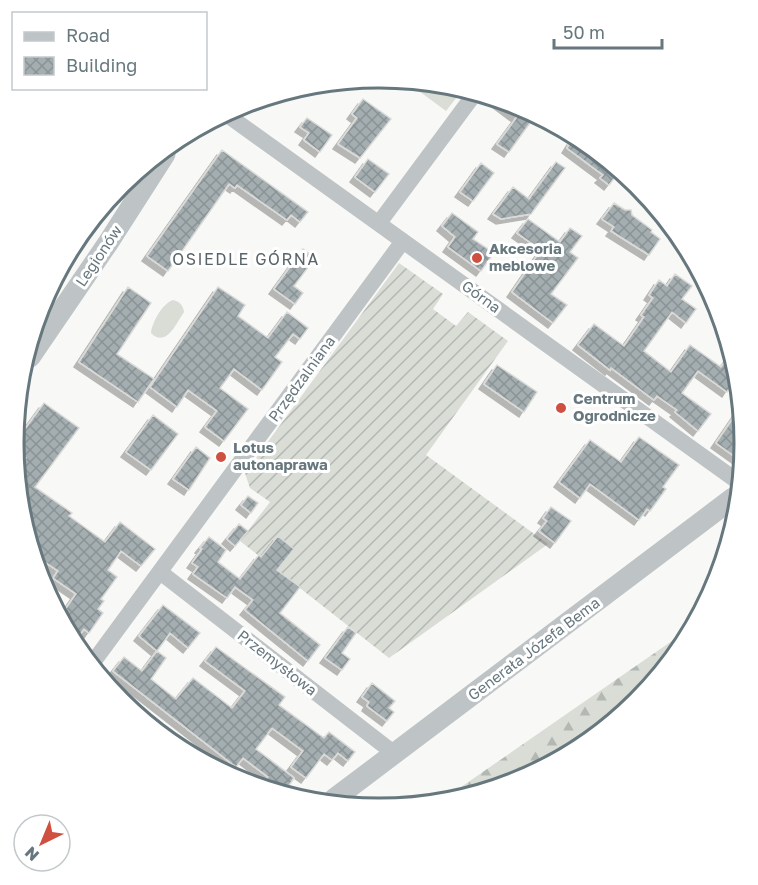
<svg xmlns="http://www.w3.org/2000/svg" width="758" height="885" font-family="'Golos Text',sans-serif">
<defs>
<pattern id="forest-firs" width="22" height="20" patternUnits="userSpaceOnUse" patternTransform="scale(1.5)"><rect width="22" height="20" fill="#d9ddd6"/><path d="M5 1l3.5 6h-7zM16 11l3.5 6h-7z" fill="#b4b8b3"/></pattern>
<pattern id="garden-furrows" width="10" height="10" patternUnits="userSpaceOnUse" patternTransform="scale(1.5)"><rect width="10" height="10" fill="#d9ddd6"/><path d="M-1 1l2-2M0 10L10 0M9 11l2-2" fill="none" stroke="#b4b8b3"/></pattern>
<pattern id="building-cross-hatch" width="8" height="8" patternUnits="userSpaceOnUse" patternTransform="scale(1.5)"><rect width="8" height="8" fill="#a4adb0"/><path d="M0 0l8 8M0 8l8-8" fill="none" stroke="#899294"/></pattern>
<filter id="shadow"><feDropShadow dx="-5" dy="5" stdDeviation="0" flood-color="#0004"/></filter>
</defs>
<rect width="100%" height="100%" fill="#f8f8f6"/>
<path fill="#d9ddd6" d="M 408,83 L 460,93 L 446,111 Z
M 173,300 C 180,302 183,305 184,312 C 176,324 166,348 151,333 C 152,322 163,303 173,300 Z"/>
<path fill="url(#forest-firs)" d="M 682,634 L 637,701 L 519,780 L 451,794 Z"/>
<path fill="url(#garden-furrows)" d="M 399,263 L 443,294 L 433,309 L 456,326 L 468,312 L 508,341 L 426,455 L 548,544 L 389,658 L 240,541 L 270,502 L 250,488 L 245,473 Z"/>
<path fill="url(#building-cross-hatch)" stroke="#dadad8" stroke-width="1.5" filter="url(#shadow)" d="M 363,99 L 391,119 L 360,158 L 338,144 L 357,118 L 352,114 Z
M 494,100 L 519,105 L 535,116 L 509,152 L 497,144 L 517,117 Z
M 307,118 L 332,135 L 320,152 L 304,140 L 309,133 L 300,127 Z
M 572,140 L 619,172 L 609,185 L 600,178 L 603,175 L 567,148 Z
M 222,150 L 308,212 L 300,222 L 291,215 L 287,220 L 237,185 L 235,188 L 229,184 L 168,271 L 147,256 Z
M 368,159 L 389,174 L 375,192 L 355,177 Z
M 556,162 L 565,168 L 531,214 L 501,219 L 493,214 L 513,187 L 529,199 Z
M 481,163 L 494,173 L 473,201 L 460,192 Z
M 614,203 L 625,210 L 631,210 L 632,215 L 652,230 L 651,232 L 660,239 L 649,255 L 611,231 L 614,227 L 602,219 Z
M 452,213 L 478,232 L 473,239 L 494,253 L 481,271 L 448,247 L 455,237 L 442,226 Z
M 528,219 L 560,242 L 570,228 L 582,236 L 570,252 L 578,258 L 551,294 L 567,305 L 553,323 L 512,292 L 541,250 L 517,233 Z
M 303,249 L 315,258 L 294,286 L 303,293 L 295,304 L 274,289 Z
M 675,274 L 692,286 L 682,299 L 696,309 L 686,323 L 672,312 L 644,351 L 671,372 L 690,345 L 721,367 L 728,358 L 732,384 L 727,392 L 698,371 L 682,393 L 711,414 L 698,431 L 675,412 L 677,410 L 657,396 L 654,400 L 611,368 L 610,370 L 578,345 L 594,324 L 624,346 L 644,317 L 641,315 L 653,298 L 649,295 L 659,280 L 667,286 Z
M 128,287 L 151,303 L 117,354 L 154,379 L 138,402 L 79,362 Z
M 218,287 L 245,305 L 238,316 L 268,338 L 287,312 L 308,328 L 300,339 L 293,334 L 275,357 L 282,362 L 262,390 L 234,369 L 220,388 L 248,409 L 224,441 L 205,427 L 217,411 L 188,390 L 177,407 L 150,387 Z
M 497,365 L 537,392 L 524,412 L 484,384 Z
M 44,403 L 79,428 L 35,487 L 72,513 L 69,516 L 105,542 L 120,522 L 155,549 L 141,566 L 121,551 L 108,570 L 117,577 L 101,599 L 104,601 L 98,609 L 103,613 L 89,633 L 84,629 L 78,637 L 62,614 L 76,594 L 53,578 L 58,571 L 36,556 L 19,468 L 26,458 L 15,450 L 14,442 L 17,424 L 25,429 Z
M 738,411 L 744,443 L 741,461 L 716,443 Z
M 153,415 L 178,434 L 151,470 L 126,452 Z
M 639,437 L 679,465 L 663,487 L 666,489 L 650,511 L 647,509 L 639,520 L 590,484 L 580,498 L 559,482 L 590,440 L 621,462 Z
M 196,447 L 210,458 L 189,490 L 173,479 Z
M 248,496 L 258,503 L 251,513 L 241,505 Z
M 551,507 L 571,521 L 555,543 L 539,531 L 547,521 L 543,518 Z
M 239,524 L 248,531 L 235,546 L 227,539 Z
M 278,536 L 294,549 L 277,570 L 300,587 L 280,613 L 320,645 L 308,661 L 245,610 L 253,600 L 235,587 L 227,598 L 193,574 L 198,567 L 192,563 L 202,549 L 200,548 L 209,537 L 226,550 L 218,562 L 240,579 L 259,555 L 261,557 Z
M 163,605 L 200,633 L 188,648 L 170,633 L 157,651 L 139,636 Z
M 348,627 L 356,633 L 342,653 L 350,659 L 342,670 L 325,658 Z
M 216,647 L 285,697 L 279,705 L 324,738 L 329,732 L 355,752 L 348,761 L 338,753 L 332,760 L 324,754 L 306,778 L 291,767 L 303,751 L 272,728 L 256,749 L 294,778 L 286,790 L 262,785 L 268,777 L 243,758 L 236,767 L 113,671 L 124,657 L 142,671 L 157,651 L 166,658 L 151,679 L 176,699 L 193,678 L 232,708 L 245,691 L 205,661 Z
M 372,683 L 395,701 L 389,708 L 394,712 L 387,721 L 367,706 L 369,702 L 362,697 Z"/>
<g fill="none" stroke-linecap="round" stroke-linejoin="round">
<path stroke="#bec3c5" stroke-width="16" d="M 226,114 L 737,481
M 379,223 L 473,96
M 160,572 L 395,754
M 94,661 L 403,241"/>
<path stroke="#bec3c5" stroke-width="21" d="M 30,357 L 108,243 L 165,154
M 334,799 L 733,498"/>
</g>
<g fill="#cf4f40" stroke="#fff" stroke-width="2">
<circle cx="477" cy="258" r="6"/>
<circle cx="561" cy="408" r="6"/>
<circle cx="221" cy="457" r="6"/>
</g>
<g text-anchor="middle" stroke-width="6" stroke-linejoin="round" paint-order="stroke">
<g font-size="15" font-weight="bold" fill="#66777d" stroke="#fff" text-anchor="start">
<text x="489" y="254">Akcesoria<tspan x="489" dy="17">meblowe</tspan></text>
<text x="573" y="404">Centrum<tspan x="573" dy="17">Ogrodnicze</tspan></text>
<text x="233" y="453">Lotus<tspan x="233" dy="17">autonaprawa</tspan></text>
</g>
<g font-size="15" fill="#66777d" stroke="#fff">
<text transform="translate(99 256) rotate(-56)" y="5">Legionów</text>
<text transform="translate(481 297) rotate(36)" y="5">Górna</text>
<text transform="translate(302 379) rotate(-54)" y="5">Przędzalniana</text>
<text transform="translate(534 649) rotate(-37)" y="5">Generała Józefa Bema</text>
<text transform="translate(277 663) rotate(38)" y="5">Przemysłowa</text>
</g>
<g font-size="16" letter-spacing="1.5" fill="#586469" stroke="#fff">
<text x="246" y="265">OSIEDLE GÓRNA</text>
</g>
</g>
<path d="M0 0H758V885H0ZM24 443a355 355 0 1 1 710 0a355 355 0 1 1-710 0Z" fill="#fff" fill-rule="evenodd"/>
<path fill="none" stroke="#66777d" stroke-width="3" d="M24 443a355 355 0 1 1 710 0a355 355 0 1 1-710 0Z"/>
<rect x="12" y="12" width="195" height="78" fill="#ffffff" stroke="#c2c9cb" stroke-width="1.5"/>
<rect x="24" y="32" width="30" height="9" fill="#bec3c5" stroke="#c2c9cb" stroke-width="1.5"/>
<text x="66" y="42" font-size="18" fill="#66777d">Road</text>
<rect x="24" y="57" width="30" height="18" fill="url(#building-cross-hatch)" stroke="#c2c9cb" stroke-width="1.5"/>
<text x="66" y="72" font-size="18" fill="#66777d">Building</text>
<g transform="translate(42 843) rotate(223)"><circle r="28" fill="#ffffff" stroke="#c2c9cb" stroke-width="1.5"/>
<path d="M0-4.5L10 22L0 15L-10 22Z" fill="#cf4f40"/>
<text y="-9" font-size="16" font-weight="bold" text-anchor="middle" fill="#66777d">N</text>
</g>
<path d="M554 39v9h108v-9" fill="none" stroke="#66777d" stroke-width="3"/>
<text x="563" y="39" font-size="18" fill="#66777d" stroke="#ffffff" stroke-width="4.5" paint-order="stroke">50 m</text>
</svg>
